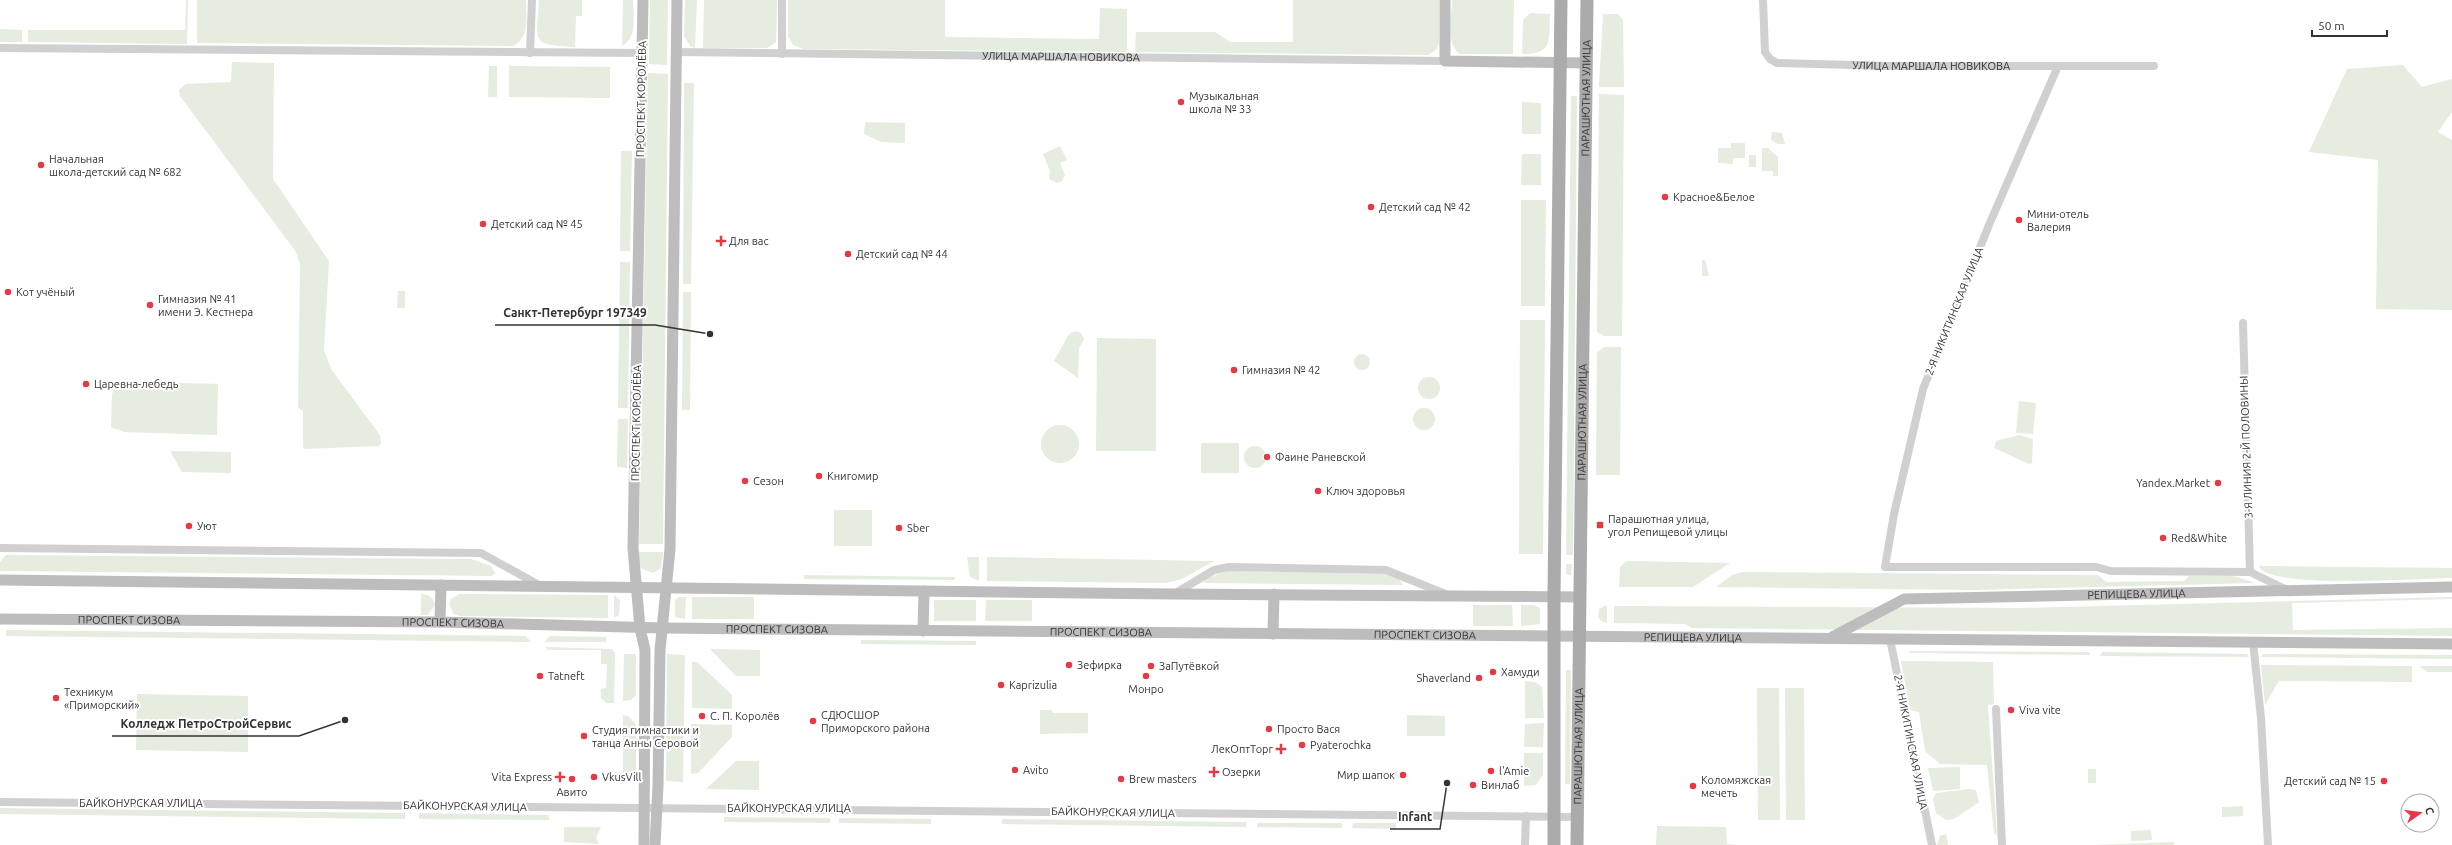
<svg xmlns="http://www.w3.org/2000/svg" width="2452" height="845" font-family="Ubuntu,sans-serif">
<rect width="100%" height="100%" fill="#fff"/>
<path fill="#e6ecdf" d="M 186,0 L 188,0 L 187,44 L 28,42 L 28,30 L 185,30 Z
M 197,0 L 526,0 C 526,17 530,38 513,46 L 197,43 Z
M 539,0 L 582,0 L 582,16 L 576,16 L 575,47 C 529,45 537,42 539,0 Z
M 623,0 L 633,0 C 633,16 638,37 622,46 Z
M 650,0 L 668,0 L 667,65 L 649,64 Z
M 685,0 L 697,0 L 695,48 L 690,46 L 684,36 Z
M 704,0 L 777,0 L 776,42 L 767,48 L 703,48 Z
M 788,0 L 945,0 L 945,37 L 1099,39 L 1100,8 L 1127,9 L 1127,52 L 803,49 L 793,45 L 788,36 Z
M 1293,0 L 1439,0 L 1439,43 L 1437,49 L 1428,55 L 1135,52 L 1136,32 L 1215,32 L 1230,42 L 1293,42 Z
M 1452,0 L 1514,0 L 1513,54 L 1460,54 C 1445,45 1452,15 1452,0 Z
M 1530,13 L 1550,14 C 1549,40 1553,55 1522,54 L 1523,20 Z
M 1603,14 L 1618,14 L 1623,20 L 1624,87 L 1599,87 Z
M 0,29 L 22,30 L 22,42 L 0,42 Z
M 232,62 L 274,63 L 273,179 L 329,261 L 324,350 L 331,369 L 380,435 L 381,443 L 379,446 L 304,449 L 303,446 L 303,411 L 298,407 L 300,264 L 296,252 L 180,96 L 179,90 L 186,84 L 231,82 Z
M 2403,65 L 2422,87 L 2452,79 L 2452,112 L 2438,132 L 2452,140 L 2452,310 L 2376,309 L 2378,160 L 2309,152 L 2347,69 Z
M 489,66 L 497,66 L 497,97 L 488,97 Z
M 509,66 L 610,67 L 610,98 L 509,97 Z
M 648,73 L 668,74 L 663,544 L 639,544 Z
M 684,83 L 694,83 L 691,284 L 683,284 Z
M 1599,94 L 1624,95 L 1622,336 L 1604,336 L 1597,332 Z
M 1571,96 L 1577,96 L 1573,555 L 1566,555 Z
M 1522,102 L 1541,103 L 1541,134 L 1522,134 Z
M 865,122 L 905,123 L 905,143 L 881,142 L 864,134 Z
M 1772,132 L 1782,133 L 1785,144 L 1778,144 L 1771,140 Z
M 1731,143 L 1745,143 L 1745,158 L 1733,158 L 1733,164 L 1718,163 L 1718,148 L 1731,148 Z
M 1060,146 L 1067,160 L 1060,163 L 1065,175 L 1062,181 L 1057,183 L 1049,179 L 1050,171 L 1043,154 Z
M 1762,148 L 1768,148 L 1778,157 L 1778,176 L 1773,176 L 1773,171 L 1762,171 Z
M 621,151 L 632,151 L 630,251 L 620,251 Z
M 1522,154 L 1541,154 L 1541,185 L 1521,185 Z
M 1749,155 L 1756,155 L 1756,167 L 1749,167 Z
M 1521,200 L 1546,200 L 1545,306 L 1521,306 Z
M 1702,260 L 1705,260 L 1709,276 L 1702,276 Z
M 620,262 L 630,262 L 628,408 L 618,408 Z
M 398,291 L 405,291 L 405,308 L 397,308 Z
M 683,292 L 691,292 L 690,410 L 682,410 Z
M 1520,320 L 1545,320 L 1543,554 L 1519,554 Z
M 1076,331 L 1081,333 L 1084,339 L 1079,348 L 1078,378 L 1054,361 L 1069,334 Z
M 1097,338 L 1156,339 L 1156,451 L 1096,451 Z
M 1604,347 L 1621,347 L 1620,475 L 1596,475 L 1597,353 Z
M1354 362a8 8 0 1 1 16 0a8 8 0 1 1-16 0Z
M1418 388a11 11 0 1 1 22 0a11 11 0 1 1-22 0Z
M 119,381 L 218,384 L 217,435 L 124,432 L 111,427 L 112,394 Z
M 2019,401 L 2036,403 L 2033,434 L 2016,433 Z
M1413 419a11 11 0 1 1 22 0a11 11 0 1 1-22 0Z
M 618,419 L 628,419 L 627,468 L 617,467 Z
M1041 444a19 19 0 1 1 38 0a19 19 0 1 1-38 0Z
M 2019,435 L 2033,439 L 2032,463 L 2029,464 L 1994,448 L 1996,441 Z
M 1201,443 L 1239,443 L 1239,473 L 1201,473 Z
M1244 457a11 11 0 1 1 22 0a11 11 0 1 1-22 0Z
M 170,451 L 231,452 L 231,473 L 182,472 Z
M 834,510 L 872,510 L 872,546 L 834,546 Z
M 639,552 L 663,552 L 661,568 L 653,573 L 642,569 L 638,562 Z
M 6,555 L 471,559 L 491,566 L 495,573 L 492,576 L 0,571 L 0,562 Z
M 967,557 L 979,557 L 979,581 L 970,577 Z
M 987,557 L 1214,561 L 1182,579 L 1166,583 L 987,581 Z
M 1625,562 L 1628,561 L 1730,563 L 1693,587 L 1619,587 L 1620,567 Z
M 1566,564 L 1572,564 L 1571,576 L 1566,574 Z
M 2259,566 L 2452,568 L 2452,578 C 2424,578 2266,590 2259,566 Z
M 1228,571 L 1385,574 L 1399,579 L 1403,585 L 1202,583 L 1209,577 Z
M 1742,572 L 2098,575 L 2106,582 L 2184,581 L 2189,576 L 2233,576 L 2256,583 L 1971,590 L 1716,587 L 1732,575 Z
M 804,575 L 955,577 L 955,580 L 804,579 Z
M 421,594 C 430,595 433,597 435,605 L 428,615 L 421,615 Z
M 459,594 L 608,595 L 608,618 L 460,616 L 454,614 L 449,605 L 451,599 Z
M 614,595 L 620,600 L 619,615 L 614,618 Z
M 679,597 L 686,597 L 685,619 L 675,617 L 675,600 Z
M 692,597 L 754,597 L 754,619 L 692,619 Z
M 2452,597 L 2452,599 L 2292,603 L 2293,630 L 2452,628 L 2452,636 L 1692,628 L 1685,624 L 1614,623 L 1614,606 L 2018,608 Z
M 934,600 L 976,600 L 976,621 L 934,621 Z
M 986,600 L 1032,600 L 1032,621 L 985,621 Z
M 1473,605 L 1512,605 L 1513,626 L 1473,626 Z
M 1521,605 L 1534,605 L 1540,608 L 1540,624 L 1521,626 Z
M 1604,606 L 1607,606 L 1607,623 L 1601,621 L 1598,616 L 1599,609 Z
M 6,630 L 526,636 L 531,642 L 6,636 Z
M 550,636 L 606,637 L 606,642 L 544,642 Z
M 861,640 L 976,641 L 976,645 L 861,644 Z
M 545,647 L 612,649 L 615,653 L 614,703 L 606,703 L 601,698 L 601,689 L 606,688 L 607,664 L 601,664 L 601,650 L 548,650 Z
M 710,649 L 760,650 L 760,676 L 736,676 Z
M 1911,651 L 2089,652 L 2090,655 L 1908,653 Z
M 2102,652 L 2247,654 L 2249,657 L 2100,656 Z
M 624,654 L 636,654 L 636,695 L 631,700 L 623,701 Z
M 667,654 L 685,655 L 683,782 L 666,781 Z
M 2263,654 L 2452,655 L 2452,659 L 2261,657 Z
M 1901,661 L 1993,662 L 1994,704 L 1988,705 L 1997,835 L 1994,834 L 1987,765 L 1940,764 L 1925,751 L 1919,712 L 1910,710 Z
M 692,662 L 697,662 L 732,695 L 732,709 L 692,708 Z
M 2261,665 L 2412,666 L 2412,682 L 2279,681 L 2265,705 Z
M 2419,666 L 2452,666 L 2452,672 L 2427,672 Z
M 1566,670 L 1571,670 L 1570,784 L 1565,784 Z
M 1525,681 L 1535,682 L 1542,687 L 1544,718 L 1525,718 Z
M 1757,688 L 1779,688 L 1780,820 L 1758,820 Z
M 1785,688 L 1804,688 L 1805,820 L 1786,820 Z
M 137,694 L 248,696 L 248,752 L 136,750 Z
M 1040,710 L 1052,710 L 1053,713 L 1088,713 L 1088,733 L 1040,734 Z
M 623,715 L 628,716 L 636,724 L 636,780 L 623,780 Z
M 1407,715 L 1445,716 L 1445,736 L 1407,736 Z
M 1544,723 L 1543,747 L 1524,747 L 1525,724 Z
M 691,724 L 732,725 L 732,737 L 698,773 L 691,774 Z
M 1524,753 L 1543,753 L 1543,775 L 1536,785 L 1524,786 Z
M 736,761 L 759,761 L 759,790 L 706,789 Z
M 1960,767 L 1960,789 L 1933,791 L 1928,768 Z
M 2088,769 L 2096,769 L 2096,783 L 2088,783 Z
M 1969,789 L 1976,790 L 1979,802 L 1954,819 L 1946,820 L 1936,813 L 1933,799 L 1936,793 Z
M 2243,806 L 2243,816 L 2222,817 L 2222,807 Z
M 0,808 L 405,813 L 405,819 L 0,814 Z
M 419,813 L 548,815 L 550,820 L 419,819 Z
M 724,817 L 830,818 L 830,823 L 724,822 Z
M 839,818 L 931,819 L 931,824 L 839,823 Z
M 1002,819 L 1246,822 L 1246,827 L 1002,824 Z
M 1257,823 L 1342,823 L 1342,828 L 1257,827 Z
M 1353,823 L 1396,823 L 1396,829 L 1352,828 Z
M 1657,826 L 1726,827 L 1727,844 L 1738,845 L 1656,845 Z
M 564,827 L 601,827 L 596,838 L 599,844 L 564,842 Z
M 2151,830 L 2152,840 L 2131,841 L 2131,831 Z
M 1946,834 L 1948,845 L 1937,845 L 1940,836 Z
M 2174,842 L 2174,845 L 2092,845 Z"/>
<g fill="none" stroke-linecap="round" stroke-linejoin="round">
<g stroke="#d0d0d0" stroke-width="8">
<path id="s1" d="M 1763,0 L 1765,52 L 1770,59 L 1777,63 L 1889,66 L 2154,66"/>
<path d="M 0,48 L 642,53"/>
<path id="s2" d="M 676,52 L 1445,61"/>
<path d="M 530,53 L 532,0"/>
<path d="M 782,54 L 782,0"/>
<path d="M 2058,66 L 1989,225 L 1923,389 L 1894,514 L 1885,567 L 2096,567 L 2111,571 L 2250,572 L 2287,590"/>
<path d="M 2243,323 L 2250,572"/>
<path d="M 0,548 L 481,553 L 539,585"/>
<path d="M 1174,594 L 1214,570 L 1229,567 L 1386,570 L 1448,595"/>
<path d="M 1890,639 L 1932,845"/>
<path d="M 2253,642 L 2261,718 L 2268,845"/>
<path d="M 1996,709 L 2002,845"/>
<path d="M 0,802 L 1578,817"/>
<path d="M 1525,845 L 1526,816"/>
</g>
<g stroke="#bdbdbd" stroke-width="11">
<path d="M 643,0 L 633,548 L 640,628 L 645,650 L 644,845"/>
<path d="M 1445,0 L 1445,61 L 1586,63"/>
<path d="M 0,580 L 1173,594 L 1580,597"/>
<path id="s3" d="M 0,619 L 440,622 L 662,628 L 2452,644"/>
<path d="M 440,622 L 441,585"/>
<path d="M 923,631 L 924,591"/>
<path d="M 1273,634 L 1274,594"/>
<path id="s4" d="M 1832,637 L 1904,599 L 2452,587"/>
<path d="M 655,845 L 658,786 L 660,650 L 670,549 L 677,0"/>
</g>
<g stroke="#ababab" stroke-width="13">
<path d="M 1554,845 L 1554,596 L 1561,0"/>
<path id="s5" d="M 1577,845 L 1587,0"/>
</g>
</g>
<g fill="#e63946" stroke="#fff" stroke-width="1.5">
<circle cx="1181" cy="102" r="4"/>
<circle cx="41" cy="165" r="4"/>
<circle cx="1665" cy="197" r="4"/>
<circle cx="1371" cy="207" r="4"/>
<circle cx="2019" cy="220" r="4"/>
<circle cx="483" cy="224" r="4"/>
<path d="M719 235h4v4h4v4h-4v4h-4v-4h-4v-4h4z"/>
<circle cx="848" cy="254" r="4"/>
<circle cx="8" cy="292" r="4"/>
<circle cx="150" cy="305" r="4"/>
<circle cx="1234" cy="370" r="4"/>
<circle cx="86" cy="384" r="4"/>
<circle cx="1267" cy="457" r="4"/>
<circle cx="819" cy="476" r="4"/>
<circle cx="745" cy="481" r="4"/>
<circle cx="2218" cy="483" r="4"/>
<circle cx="1318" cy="491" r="4"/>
<rect x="1596" y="521" width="8" height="8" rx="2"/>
<circle cx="189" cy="526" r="4"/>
<circle cx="899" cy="528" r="4"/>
<circle cx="2163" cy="538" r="4"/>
<circle cx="1069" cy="665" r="4"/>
<circle cx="1151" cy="666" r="4"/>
<circle cx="1493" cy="672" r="4"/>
<circle cx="540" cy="676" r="4"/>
<circle cx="1146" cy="676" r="4"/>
<circle cx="1479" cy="678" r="4"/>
<circle cx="1001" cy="685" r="4"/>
<circle cx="56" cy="698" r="4"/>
<circle cx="2011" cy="710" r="4"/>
<circle cx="702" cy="716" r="4"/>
<circle cx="813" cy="721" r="4"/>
<circle cx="1269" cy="729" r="4"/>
<circle cx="584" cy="736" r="4"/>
<circle cx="1302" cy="745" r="4"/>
<path d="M1279 743h4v4h4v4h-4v4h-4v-4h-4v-4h4z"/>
<circle cx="1015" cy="770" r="4"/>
<circle cx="1491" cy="771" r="4"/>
<path d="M1212 766h4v4h4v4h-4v4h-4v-4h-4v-4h4z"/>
<circle cx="1403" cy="775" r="4"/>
<path d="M558 771h4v4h4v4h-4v4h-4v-4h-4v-4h4z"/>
<circle cx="594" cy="777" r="4"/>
<circle cx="572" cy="779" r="4"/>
<circle cx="1121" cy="779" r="4"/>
<circle cx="2384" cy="781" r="4"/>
<circle cx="1473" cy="785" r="4"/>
<circle cx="1693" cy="786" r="4"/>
</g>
<g text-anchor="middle" stroke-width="4" stroke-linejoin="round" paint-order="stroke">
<g font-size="11" fill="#333" stroke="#fff">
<text dy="4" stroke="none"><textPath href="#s2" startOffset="385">УЛИЦА МАРШАЛА НОВИКОВА</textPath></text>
<text dy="4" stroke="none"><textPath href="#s1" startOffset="223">УЛИЦА МАРШАЛА НОВИКОВА</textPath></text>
<text transform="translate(641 99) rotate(-89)" y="4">ПРОСПЕКТ КОРОЛЁВА</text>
<text dy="4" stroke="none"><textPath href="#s5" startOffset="747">ПАРАШЮТНАЯ УЛИЦА</textPath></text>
<text transform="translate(1954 311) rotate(-68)" y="4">2-Я НИКИТИНСКАЯ УЛИЦА</text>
<text transform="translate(636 423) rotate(-89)" y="4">ПРОСПЕКТ КОРОЛЁВА</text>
<text dy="4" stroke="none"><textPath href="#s5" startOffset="423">ПАРАШЮТНАЯ УЛИЦА</textPath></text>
<text transform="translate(2246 447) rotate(-92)" y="4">3-Я ЛИНИЯ 2-Й ПОЛОВИНЫ</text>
<text dy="4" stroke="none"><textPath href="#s4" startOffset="314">РЕПИЩЕВА УЛИЦА</textPath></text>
<text dy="4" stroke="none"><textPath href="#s3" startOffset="129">ПРОСПЕКТ СИЗОВА</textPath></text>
<text dy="4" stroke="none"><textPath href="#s3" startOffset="453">ПРОСПЕКТ СИЗОВА</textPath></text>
<text dy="4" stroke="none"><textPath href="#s3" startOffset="777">ПРОСПЕКТ СИЗОВА</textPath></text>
<text dy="4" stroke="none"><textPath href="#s3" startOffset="1101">ПРОСПЕКТ СИЗОВА</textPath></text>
<text dy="4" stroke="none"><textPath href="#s3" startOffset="1425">ПРОСПЕКТ СИЗОВА</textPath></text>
<text dy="4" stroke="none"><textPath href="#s3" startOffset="1693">РЕПИЩЕВА УЛИЦА</textPath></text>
<text transform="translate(1911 742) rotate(79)" y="4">2-Я НИКИТИНСКАЯ УЛИЦА</text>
<text dy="4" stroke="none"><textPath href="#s5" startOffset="99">ПАРАШЮТНАЯ УЛИЦА</textPath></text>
<text x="141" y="807">БАЙКОНУРСКАЯ УЛИЦА</text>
<text transform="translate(465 806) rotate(1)" y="4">БАЙКОНУРСКАЯ УЛИЦА</text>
<text x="789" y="812">БАЙКОНУРСКАЯ УЛИЦА</text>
<text transform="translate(1113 812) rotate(1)" y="4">БАЙКОНУРСКАЯ УЛИЦА</text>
</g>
<g font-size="11" fill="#333" stroke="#fff" text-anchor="start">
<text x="1189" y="100">Музыкальная<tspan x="1189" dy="13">школа № 33</tspan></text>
<text x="49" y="163">Начальная<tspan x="49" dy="13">школа-детский сад № 682</tspan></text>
<text x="1673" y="201">Красное&amp;Белое</text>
<text x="1379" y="211">Детский сад № 42</text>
<text x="2027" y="218">Мини-отель<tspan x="2027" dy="13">Валерия</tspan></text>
<text x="491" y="228">Детский сад № 45</text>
<text x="729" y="245">Для вас</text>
<text x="856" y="258">Детский сад № 44</text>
<text x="16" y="296">Кот учёный</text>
<text x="158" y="303">Гимназия № 41<tspan x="158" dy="13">имени Э. Кестнера</tspan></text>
<text x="1242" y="374">Гимназия № 42</text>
<text x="94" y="388">Царевна-лебедь</text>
<text x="1275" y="461">Фаине Раневской</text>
<text x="827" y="480">Книгомир</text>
<text x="753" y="485">Сезон</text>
<text x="2210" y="487" text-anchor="end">Yandex.Market</text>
<text x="1326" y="495">Ключ здоровья</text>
<text x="1608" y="523">Парашютная улица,<tspan x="1608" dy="13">угол Репищевой улицы</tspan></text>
<text x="197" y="530">Уют</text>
<text x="907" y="532">Sber</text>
<text x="2171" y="542">Red&amp;White</text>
<text x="1077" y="669">Зефирка</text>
<text x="1159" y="670">ЗаПутёвкой</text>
<text x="1501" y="676">Хамуди</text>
<text x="548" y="680">Tatneft</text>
<text x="1471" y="682" text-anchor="end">Shaverland</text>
<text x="1009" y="689">Kaprizulia</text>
<text x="1146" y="693" text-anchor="middle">Монро</text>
<text x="64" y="696">Техникум<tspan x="64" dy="13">«Приморский»</tspan></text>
<text x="2019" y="714">Viva vite</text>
<text x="821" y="719">СДЮСШОР<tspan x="821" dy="13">Приморского района</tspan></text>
<text x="710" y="720">С. П. Королёв</text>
<text x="1277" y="733">Просто Вася</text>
<text x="592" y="734">Студия гимнастики и<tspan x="592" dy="13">танца Анны Серовой</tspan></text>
<text x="1310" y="749">Pyaterochka</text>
<text x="1273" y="753" text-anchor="end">ЛекОптТорг</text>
<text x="1023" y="774">Avito</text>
<text x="1499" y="775">l'Amie</text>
<text x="1222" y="776">Озерки</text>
<text x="1395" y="779" text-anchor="end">Мир шапок</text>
<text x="552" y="781" text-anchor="end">Vita Express</text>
<text x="602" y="781">VkusVill</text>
<text x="1129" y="783">Brew masters</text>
<text x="1701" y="784">Коломяжская<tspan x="1701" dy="13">мечеть</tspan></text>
<text x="2376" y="785" text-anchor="end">Детский сад № 15</text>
<text x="1481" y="789">Винлаб</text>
<text x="572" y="796" text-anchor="middle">Авито</text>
</g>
</g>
<path fill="none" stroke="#333" stroke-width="1.5" d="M710 334L655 325H495M345 720L299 736H112M1447 783L1440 829H1390"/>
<g fill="#333" stroke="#fff" stroke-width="1.5">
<circle cx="710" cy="334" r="4"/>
<circle cx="345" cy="720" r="4"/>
<circle cx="1447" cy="783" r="4"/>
</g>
<g font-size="12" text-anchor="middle" font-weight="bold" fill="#333" stroke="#fff" stroke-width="4" stroke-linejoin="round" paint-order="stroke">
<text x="575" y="317">Санкт-Петербург 197349</text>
<text x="206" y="728">Колледж ПетроСтройСервис</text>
<text x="1415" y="821">Infant</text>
</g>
<g transform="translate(2420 813) rotate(76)"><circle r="19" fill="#ffffff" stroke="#adadad"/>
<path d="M0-3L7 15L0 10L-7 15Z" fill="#e63946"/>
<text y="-6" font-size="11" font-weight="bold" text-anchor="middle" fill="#333333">С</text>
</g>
<path d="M2312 30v6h75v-6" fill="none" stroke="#333333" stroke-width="2"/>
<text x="2318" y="30" font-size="12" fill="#333333" stroke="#ffffff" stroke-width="3" paint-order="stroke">50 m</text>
</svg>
